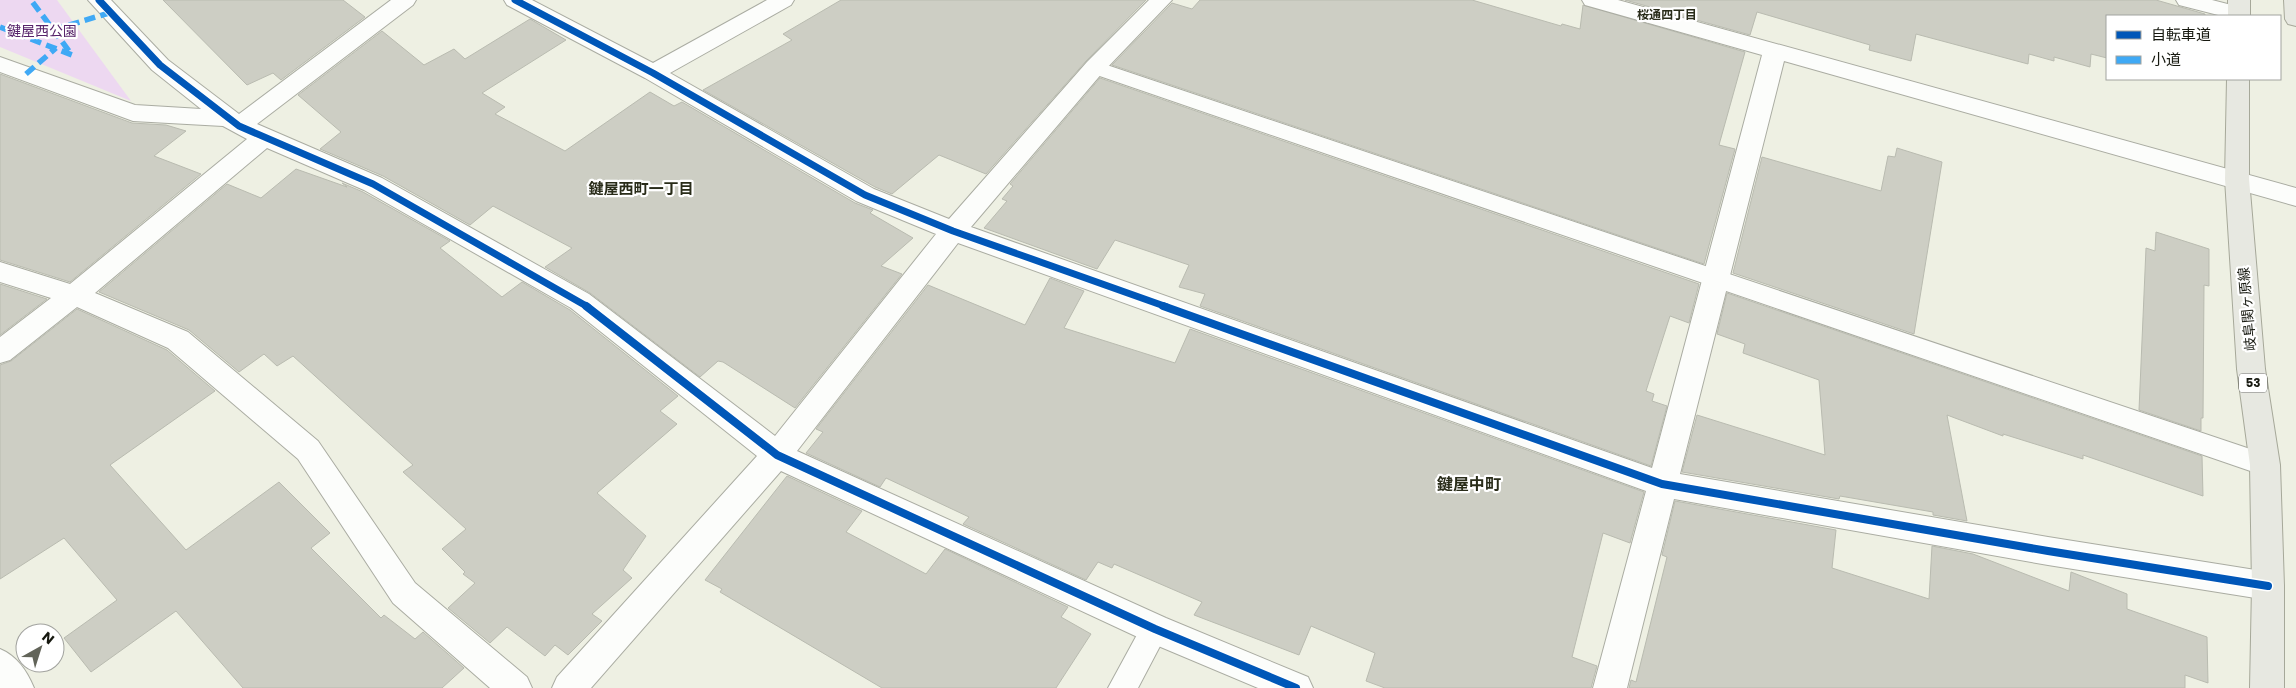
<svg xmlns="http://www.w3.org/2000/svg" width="2296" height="688" font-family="Poppins,'Noto Sans JP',sans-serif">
<rect width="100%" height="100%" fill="#eef0e3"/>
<path fill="#edd8f1" d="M 0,0 L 57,0 L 131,101 L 0,47 Z"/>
<path fill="#cdcec4" stroke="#b9bbb0" d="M 163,0 L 343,0 L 365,17 L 281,80 L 273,73 L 247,85 Z
M 841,0 L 1146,0 L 1086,61 L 986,174 L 939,155 L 892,194 L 875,187 L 703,90 L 792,40 L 783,34 Z
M 1200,0 L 1472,0 L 1561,26 L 1562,24 L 1580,29 L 1583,5 L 1745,52 L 1719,145 L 1735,149 L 1704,264 L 1112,65 L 1172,3 L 1192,9 Z
M 1625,0 L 2156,0 L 2205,14 L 2205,16 L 2107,16 L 2107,58 L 2091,54 L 2090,67 L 2054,57 L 2054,61 L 2029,54 L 2028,64 L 1916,34 L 1911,61 L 1869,50 L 1870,45 L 1757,12 L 1750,35 Z
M 530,19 L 566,40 L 482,93 L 505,107 L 495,114 L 565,151 L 650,92 L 674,106 L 682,102 L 855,203 L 873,210 L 870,213 L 913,238 L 881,266 L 902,274 L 795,408 L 723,362 L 718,361 L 700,377 L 590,293 L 545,267 L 572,248 L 493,206 L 470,225 L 383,176 L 320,149 L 341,132 L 298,95 L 382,31 L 424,65 L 454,49 L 465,59 Z
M 0,74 L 132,123 L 166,125 L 186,131 L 154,156 L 201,174 L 70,282 L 0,260 Z
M 1100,78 L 1699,284 L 1689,323 L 1670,316 L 1646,391 L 1654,394 L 1652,401 L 1667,406 L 1651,466 L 1200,306 L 1205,294 L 1179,287 L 1189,265 L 1115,240 L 1097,269 L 984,228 L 1007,201 L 1002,199 L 1013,186 L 1010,184 Z
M 1897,148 L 1942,162 L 1914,334 L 1733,273 L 1762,157 L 1881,191 L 1888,156 L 1895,157 Z
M 296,169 L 347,187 L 342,183 L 363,192 L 450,241 L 440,248 L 502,297 L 522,282 L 570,310 L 678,396 L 660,411 L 677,424 L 597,493 L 646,536 L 623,570 L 632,578 L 592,614 L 602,621 L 568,655 L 555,645 L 545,656 L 507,627 L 490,643 L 448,608 L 475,583 L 463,574 L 465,572 L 442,549 L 466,529 L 403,472 L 413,465 L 293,356 L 277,366 L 264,354 L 239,372 L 189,330 L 99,292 L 227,184 L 261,198 Z
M 2156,232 L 2209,249 L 2209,286 L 2204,285 L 2203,418 L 2201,418 L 2201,431 L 2139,410 L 2146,248 L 2155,251 Z
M 1050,278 L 1084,291 L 1064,328 L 1175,363 L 1190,329 L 1644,492 L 1630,543 L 1603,533 L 1572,657 L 1597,666 L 1591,688 L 1385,688 L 1366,681 L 1375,653 L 1311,626 L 1299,655 L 1194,615 L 1202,602 L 1114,564 L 1112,568 L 1098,562 L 1086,580 L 963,524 L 969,517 L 886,478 L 880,487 L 806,453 L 823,432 L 816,429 L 928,285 L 1025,325 Z
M 0,284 L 47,299 L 0,335 Z
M 1727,293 L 2202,456 L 2203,496 L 2083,455 L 2083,459 L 2003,434 L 2003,436 L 1947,415 L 1967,521 L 1933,515 L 1933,512 L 1840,496 L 1839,499 L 1682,472 L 1697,415 L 1825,455 L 1819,380 L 1743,353 L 1745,344 L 1717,334 Z
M 77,309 L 167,350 L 215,391 L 110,465 L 186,550 L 279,482 L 330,533 L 311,548 L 381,618 L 384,615 L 415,639 L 423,632 L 464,668 L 442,688 L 243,688 L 176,611 L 91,672 L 64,638 L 117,600 L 64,538 L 0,579 L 0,365 L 11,361 Z
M 787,476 L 862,511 L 846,532 L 926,574 L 945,549 L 1068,607 L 1061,617 L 1091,634 L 1056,688 L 882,688 L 720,592 L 722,589 L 705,580 Z
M 1675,501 L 1836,530 L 1832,568 L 1929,599 L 1932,546 L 1973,554 L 2069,591 L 2071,572 L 2127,594 L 2127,609 L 2207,637 L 2208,683 L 2185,675 L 2185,688 L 1629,688 L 1631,680 L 1636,682 L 1667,557 L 1662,555 Z"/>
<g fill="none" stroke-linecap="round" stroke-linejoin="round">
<defs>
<path id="service" d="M 1095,61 L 2265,454 L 2274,457 L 2278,465 L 2274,473 L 2265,476 L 1088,72 L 1085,67 L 1088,62 Z
M 1155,616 L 1165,620 L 1169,629 L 1138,688 L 1108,688 L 1145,620 Z"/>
<path id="minor" d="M 88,0 L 111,0 L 168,60 L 239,114 L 391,0 L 416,0 L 413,5 L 257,124 L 382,178 L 589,294 L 775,436 L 936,234 L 856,201 L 645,78 L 507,5 L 504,0 L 532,0 L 653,63 L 767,0 L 794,0 L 791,5 L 670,73 L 874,189 L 949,219 L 1087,62 L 1149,0 L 1172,0 L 1103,72 L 971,227 L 1652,468 L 1762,55 L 1585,5 L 1582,0 L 1618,0 L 2296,188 L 2296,206 L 1784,61 L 1680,474 L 2048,537 L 2268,572 L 2279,576 L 2284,586 L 2279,596 L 2268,600 L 2048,565 L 1674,499 L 1627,688 L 1593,688 L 1646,491 L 958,243 L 797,451 L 1166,618 L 1308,677 L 1313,688 L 1258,688 L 1144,640 L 781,471 L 591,688 L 552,688 L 557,677 L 757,456 L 571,308 L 364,190 L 267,148 L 95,293 L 188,332 L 318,441 L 415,583 L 527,677 L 532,688 L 490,688 L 393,603 L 298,459 L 168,348 L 77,307 L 10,360 L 0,363 L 0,337 L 51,298 L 0,282 L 0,262 L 70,284 L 247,139 L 223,126 L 133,121 L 0,72 L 0,57 L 135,105 L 201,109 L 152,70 Z
M 2176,0 L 2212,0 L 2247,9 L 2250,14 L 2248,16 L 2222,16 L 2179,5 Z
M 0,649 C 17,656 27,671 34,688 L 0,688 Z"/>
<path id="primary" d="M 2228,0 L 2250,0 L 2250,16 L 2228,16 Z
M 2284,0 L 2296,0 L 2296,26 L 2288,24 L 2285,19 Z
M 2227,79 L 2249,79 L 2249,179 L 2265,369 L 2280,465 L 2284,586 L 2284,688 L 2250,688 L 2252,586 L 2250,465 L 2237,369 L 2225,179 Z"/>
</defs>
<use href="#service" stroke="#aaaca2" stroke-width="2"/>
<use href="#minor" stroke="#aaaca2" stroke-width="2"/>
<use href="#primary" stroke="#a6a899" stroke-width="2"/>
<use href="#service" fill="#fcfdfb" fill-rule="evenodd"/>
<use href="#minor" fill="#fcfdfb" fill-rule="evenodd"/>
<use href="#primary" fill="#e7e8e1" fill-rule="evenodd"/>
<path stroke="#3fa9f5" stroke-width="5.5" stroke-dasharray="11 5.5" stroke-linecap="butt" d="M 0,27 L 72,55 L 31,0
M 53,30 L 109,13
M 26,74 L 56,48"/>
<defs>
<path id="cycleway-far1" d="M 99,0 L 160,65 L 239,126 L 373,184 L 588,307
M 515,0 L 653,73 L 865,195 L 953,231 L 1167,307"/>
<path id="cycleway" d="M 586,306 L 777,455 L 1155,629 L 1296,688
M 1163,306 L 1662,484 L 2048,551 L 2268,586"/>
</defs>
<use href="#cycleway-far1" stroke="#fff" stroke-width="9"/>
<use href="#cycleway" stroke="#fff" stroke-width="11"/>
<use href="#cycleway-far1" stroke="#0057b8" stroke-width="7"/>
<use href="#cycleway" stroke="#0057b8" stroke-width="8"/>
</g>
<g text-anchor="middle" stroke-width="4.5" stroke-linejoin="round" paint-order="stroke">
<g font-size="12" font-weight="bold" fill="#292c19" stroke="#fff">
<text x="1667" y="19">桜通四丁目</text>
</g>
<rect fill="#fff" stroke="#5c5d57" stroke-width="1" x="2239" y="373.5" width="28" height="19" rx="4"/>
<g font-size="12" font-weight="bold" fill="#16180f">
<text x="2253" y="387">53</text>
</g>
<g font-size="14" fill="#58246b" stroke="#fff">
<text x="42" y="36">鍵屋西公園</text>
</g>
<g font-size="14" fill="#16180f" stroke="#fff">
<text transform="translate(2247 309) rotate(-95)" y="5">岐阜関ヶ原線</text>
</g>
<g font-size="15" font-weight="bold" fill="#292c19" stroke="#fff">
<text x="641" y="194">鍵屋西町一丁目</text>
</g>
<g font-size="16" font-weight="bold" fill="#292c19" stroke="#fff">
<text x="1469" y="490">鍵屋中町</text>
</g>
</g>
<rect x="2106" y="15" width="175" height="65" fill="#ffffff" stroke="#a2a39f"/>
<rect x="2116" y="31" width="25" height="8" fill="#0057b8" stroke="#a2a39f"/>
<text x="2151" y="40" font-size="15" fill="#16180f">自転車道</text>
<rect x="2116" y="56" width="25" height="8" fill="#3fa9f5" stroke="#a2a39f"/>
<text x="2151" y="65" font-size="15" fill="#16180f">小道</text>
<g transform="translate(40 648) rotate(39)"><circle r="24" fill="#ffffff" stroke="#a2a39f"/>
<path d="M0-4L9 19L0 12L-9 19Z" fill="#626459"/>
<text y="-8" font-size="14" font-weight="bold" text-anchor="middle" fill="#16180f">N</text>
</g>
</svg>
